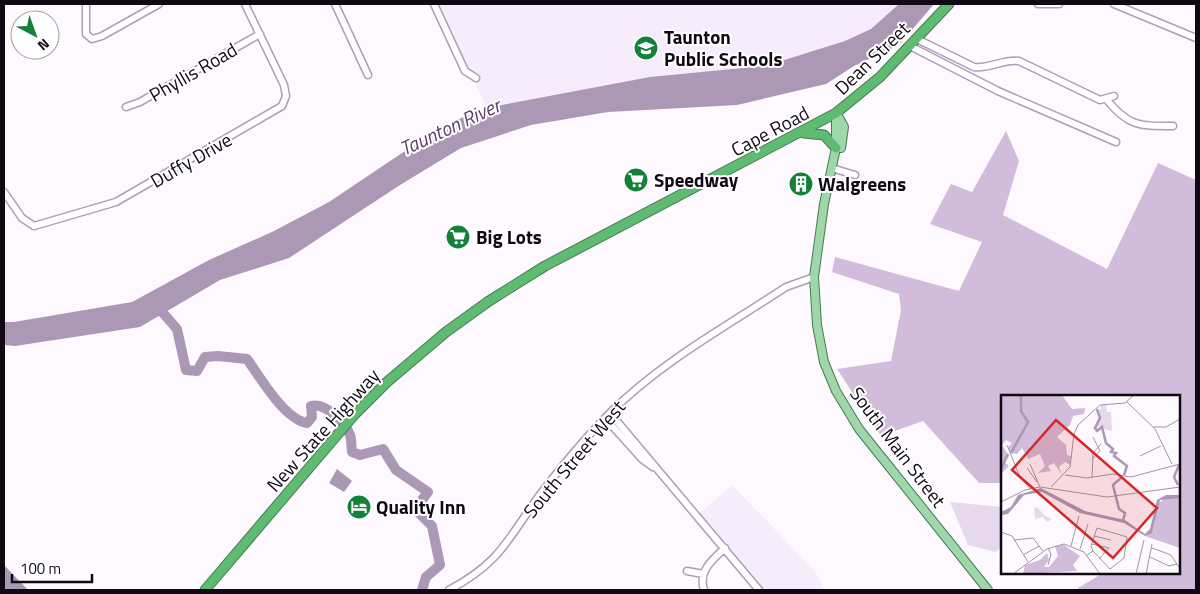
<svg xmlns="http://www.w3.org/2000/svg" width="1200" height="594" font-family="'Titillium Web',sans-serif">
<rect width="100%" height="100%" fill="#fdf9ff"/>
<path fill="#f7ecfc" d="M 439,4 L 904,4 L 895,14 L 857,39 L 765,70 L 488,111 Z
M 732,485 L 814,570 L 825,590 L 753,590 L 746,578 L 692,520 Z"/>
<path fill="#e6d8ed" d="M 950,502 L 1002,507 L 1002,546 L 996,552 L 968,545 Z"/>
<path fill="#d1bddb" d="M 1006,131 L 1019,161 L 1003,215 L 1107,269 L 1158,163 L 1196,180 L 1196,590 L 1077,590 L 1078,588 L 1103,573 L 1179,573 L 1179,396 L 1002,396 L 1002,483 L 979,483 L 923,421 L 881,436 L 837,369 L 891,361 L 901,310 L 899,294 L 832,272 L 835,257 L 959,291 L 982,242 L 930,224 L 951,184 L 972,192 Z"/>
<path fill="#ab98b5" d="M 899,4 L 934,4 L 899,45 L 854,66 L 826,84 L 737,105 L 608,112 L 531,125 L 461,148 L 400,185 L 289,258 L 220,280 L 140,327 L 15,346 L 4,345 L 4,322 L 14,322 L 132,302 L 209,260 L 272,232 L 329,202 L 414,145 L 463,117 L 491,107 L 650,77 L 765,66 L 845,41 L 871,29 Z
M 337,469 L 352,481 L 344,492 L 329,483 Z
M 4,565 L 28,590 L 4,590 Z"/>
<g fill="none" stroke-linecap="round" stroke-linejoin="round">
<path stroke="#ab98b5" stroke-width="10" d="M 156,305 L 177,329 L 186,370 L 197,371 L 205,357 L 218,356 L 247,359 C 260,377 284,419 307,423 L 312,417 L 311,406 C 325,402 345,422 350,435 C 352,440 351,447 352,452 L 360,455 L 383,449 L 396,470 L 428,492 L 415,509 L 432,526 L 440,565 L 426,577 L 422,590"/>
<defs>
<path id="minor" d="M 86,4 L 86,34 L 92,39 L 102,36 L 159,4
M 335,4 L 368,75
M 434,4 L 465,71 L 476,78
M 1038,4 L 1059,4
M 1114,4 L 1196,38
M 917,39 L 974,67 C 990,69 1003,59 1019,61 L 1100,100 L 1114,96
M 910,46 L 998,91 L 1116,142
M 1107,100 C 1129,127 1140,126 1173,126
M 126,107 L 140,102 L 260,34
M 835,169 L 855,175
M 4,192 L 22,218 L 34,226 L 116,202 L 282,106 L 286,96 L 284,85 L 245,4
M 610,413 L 759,590
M 605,418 L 642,459 L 653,467
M 687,571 L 703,574
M 449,590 C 500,563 507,540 539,496 C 561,467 585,438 611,412 C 661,362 727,326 786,287 L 814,277
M 704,590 C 698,571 712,560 725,548"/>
<path id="major" d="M 836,113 L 836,148 L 824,204 L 814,277 L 817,325 L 824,362 L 836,391 L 859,429 L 988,590
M 838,116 L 844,127 L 841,148"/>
<path id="highway" d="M 804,133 L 824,135 L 836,148
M 205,590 L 355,414 L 387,382 L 446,332 L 489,301 L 545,266 L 836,113 L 880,77 L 949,4"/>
</defs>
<use href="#minor" stroke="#b09cb9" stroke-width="9"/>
<use href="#major" stroke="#437c51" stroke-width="10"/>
<use href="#highway" stroke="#437c51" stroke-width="11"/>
<use href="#minor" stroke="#fff" stroke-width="6"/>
<use href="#major" stroke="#9fd6aa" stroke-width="8"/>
<use href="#highway" stroke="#5fba72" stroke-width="9"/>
</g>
<defs>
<symbol id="school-disc" viewBox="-11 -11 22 22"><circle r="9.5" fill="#138138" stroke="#fff"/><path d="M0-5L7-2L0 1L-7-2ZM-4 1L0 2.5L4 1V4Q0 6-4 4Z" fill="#fff"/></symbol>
<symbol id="supermarket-disc" viewBox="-11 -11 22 22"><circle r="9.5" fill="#138138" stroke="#fff"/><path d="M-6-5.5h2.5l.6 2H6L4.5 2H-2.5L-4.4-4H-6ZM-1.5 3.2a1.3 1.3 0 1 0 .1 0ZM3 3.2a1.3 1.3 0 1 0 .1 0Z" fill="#fff"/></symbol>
<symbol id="building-disc" viewBox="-11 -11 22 22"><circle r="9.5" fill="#138138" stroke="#fff"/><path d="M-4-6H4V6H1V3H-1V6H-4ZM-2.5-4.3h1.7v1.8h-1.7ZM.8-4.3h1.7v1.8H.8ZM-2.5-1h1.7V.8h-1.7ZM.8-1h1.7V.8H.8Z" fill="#fff"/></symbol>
<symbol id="hotel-disc" viewBox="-11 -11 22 22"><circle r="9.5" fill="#138138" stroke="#fff"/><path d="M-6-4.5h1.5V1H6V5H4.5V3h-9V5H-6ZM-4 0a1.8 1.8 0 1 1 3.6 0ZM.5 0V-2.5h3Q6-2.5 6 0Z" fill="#fff"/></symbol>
</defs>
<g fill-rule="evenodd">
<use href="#school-disc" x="632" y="34" width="28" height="28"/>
<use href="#supermarket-disc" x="622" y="166" width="28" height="28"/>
<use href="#building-disc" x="787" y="170" width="28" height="28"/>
<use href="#supermarket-disc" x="444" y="223" width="28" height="28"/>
<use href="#hotel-disc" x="345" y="493" width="28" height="28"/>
</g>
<g text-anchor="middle" stroke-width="4" stroke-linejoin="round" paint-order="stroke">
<g font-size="19" font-weight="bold" fill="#100914" stroke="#fff" text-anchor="start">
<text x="664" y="44">Taunton<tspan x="664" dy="22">Public Schools</tspan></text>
<text x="654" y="187">Speedway</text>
<text x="818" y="191">Walgreens</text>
<text x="476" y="244">Big Lots</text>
<text x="376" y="514">Quality Inn</text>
</g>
<g font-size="19" fill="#100914" stroke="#fff">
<text transform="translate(872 58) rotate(-44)" y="7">Dean Street</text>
<text transform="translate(193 72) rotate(-30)" y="7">Phyllis Road</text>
<text transform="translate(770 131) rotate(-28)" y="7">Cape Road</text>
<text transform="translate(191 160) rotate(-30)" y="7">Duffy Drive</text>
<text transform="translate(323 430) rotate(-48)" y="7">New State Highway</text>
<text transform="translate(898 447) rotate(53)" y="7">South Main Street</text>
<text transform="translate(574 459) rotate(-50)" y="7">South Street West</text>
</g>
<g font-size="20" font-style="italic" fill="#5c3f69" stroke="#fff">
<text transform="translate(450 127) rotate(-25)" y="7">Taunton River</text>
</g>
</g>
<g transform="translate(1001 395)">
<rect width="179" height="179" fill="#fdf9ff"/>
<path d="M 105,9 L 106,17 L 110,17 L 111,36 L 95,32 L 100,10 ZM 36,112 L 44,121 L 51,124 L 46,127 L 42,122 L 34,124 L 33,113 Z" fill="#e6d8ed"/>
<path d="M 0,0 L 61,0 L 71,14 L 84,13 L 83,19 L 72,21 L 69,30 L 56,42 L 65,50 L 66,60 L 70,61 L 69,70 L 64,67 L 58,72 L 61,80 L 53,68 L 47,71 L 50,76 L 37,78 L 44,71 L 39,59 L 27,64 L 21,53 L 16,59 L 9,58 L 7,52 L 11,48 L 5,45 L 1,50 L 8,61 L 3,67 L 8,71 L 0,79 ZM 165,103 L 179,103 L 179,153 L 144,141 L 151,137 L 153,131 L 156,109 ZM 63,150 L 79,161 L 72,170 L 76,176 L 22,179 L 24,170 L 39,165 L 46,158 L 48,165 L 43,172 L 48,172 L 57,161 L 54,151 Z" fill="#d1bddb"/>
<path d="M 40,93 L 84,116 L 124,125 L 144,139 L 149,134 L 156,105 L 165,100 L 179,100 L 179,103 L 159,105 L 151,138 L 144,141 L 123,128 L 79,118 L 41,97 L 23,100 L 7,119 L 0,120 L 0,117 L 10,112 L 17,100 Z" fill="#ab98b5"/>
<path fill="none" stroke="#ab98b5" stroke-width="2.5" d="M 96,14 L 99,23 L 94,33 L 96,36 L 101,32 L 105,48 L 112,54 L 110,57 L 115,58 L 113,61 L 126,71 L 123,80M 10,58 L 27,27 L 20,16 L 20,0M 0,74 L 7,59M 121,82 L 112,90 L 118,114 L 124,118 L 122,126M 177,90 L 173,82 L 178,70"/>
<path fill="none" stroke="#9e99a1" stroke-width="1" d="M 126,7 L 154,34 L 171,69M 153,32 L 165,32 L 179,24M 6,50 L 19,82 L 29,94M 139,61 L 160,51M 91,64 L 99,56 L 92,42M 29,69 L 39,92M 26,73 L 36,87M 64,80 L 86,83 L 112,79 L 130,82 L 179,69M 91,83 L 92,58 L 100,49M 50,92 L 69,72 L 73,39 L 77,30 L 99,10 L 124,8 L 133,0M 0,107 L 24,95 L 39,92 L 106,102 L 179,92M 0,137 L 11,141 L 27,167M 93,141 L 110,145M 13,145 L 32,143 L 42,156M 91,149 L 108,153 L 98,164M 70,151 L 78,121M 151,153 L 170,160 L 179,174M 79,154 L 87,129M 22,160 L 38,151M 86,160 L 92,156 L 109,174 L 123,163 L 126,142 L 96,133 L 90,151 L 92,156M 149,162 L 168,171 L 176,169M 47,170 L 50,159 L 47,153M 12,179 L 46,154 L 63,149 L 83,157 L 99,179M 135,179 L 143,145M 145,179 L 151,149"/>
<path fill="#d62828" fill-opacity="0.15" stroke="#d62828" stroke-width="2.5" d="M 55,25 L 156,113 L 112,163 L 11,75 Z"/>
<rect width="179" height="179" fill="none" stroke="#100914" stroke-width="2.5"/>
</g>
<rect width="1200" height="594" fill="none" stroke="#100914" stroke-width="10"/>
<g transform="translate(35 35) rotate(139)"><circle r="24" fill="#ffffff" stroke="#9f9da1"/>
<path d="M0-4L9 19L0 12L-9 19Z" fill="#138138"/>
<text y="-8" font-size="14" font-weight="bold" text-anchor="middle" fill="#100914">N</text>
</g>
<path d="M12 574v8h80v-8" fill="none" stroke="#100914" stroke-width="2.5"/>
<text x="20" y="574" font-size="15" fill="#100914" stroke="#ffffff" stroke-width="4" paint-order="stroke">100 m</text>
</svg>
